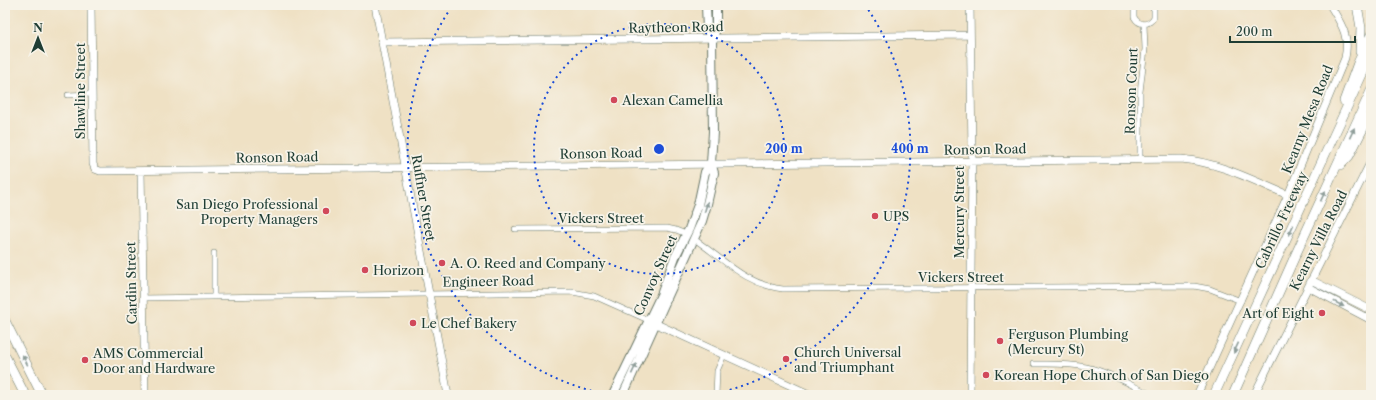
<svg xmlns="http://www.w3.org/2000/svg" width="1376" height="400" font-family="'Libre Caslon Text',serif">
<rect width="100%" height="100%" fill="#f7f3e8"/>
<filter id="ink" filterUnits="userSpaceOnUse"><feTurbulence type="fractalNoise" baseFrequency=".025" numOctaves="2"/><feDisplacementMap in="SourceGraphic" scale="8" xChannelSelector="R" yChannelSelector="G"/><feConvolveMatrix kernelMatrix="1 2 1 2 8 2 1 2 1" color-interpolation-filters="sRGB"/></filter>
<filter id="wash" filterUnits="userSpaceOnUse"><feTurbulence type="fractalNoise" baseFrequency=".012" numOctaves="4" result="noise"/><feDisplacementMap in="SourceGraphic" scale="16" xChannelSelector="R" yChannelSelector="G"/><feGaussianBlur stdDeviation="0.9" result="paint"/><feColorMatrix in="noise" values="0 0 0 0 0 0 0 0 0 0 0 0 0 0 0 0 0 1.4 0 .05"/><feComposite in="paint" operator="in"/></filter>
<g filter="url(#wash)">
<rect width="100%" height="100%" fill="#efe1c4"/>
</g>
<g filter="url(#ink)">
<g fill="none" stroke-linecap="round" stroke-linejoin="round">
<defs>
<path id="street" d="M 1137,5 L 1134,10 L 1134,17 C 1139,26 1149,26 1154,17 L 1154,9 L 1150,5
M 68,95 L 92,94
M 1140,159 L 1140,92 L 1145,49 L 1144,24
M 515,229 L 667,228 L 676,230 L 686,234
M 694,239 C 724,259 744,284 783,289 L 1194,286 L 1210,289 L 1241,301
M 214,253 L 214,297
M 143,298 L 572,292 L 594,296 L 648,320
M 1033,364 C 1051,364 1068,363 1086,367 C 1109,372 1131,385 1152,395
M 716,395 L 717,371 L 724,355"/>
<path id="secondary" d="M 91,5 L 93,164 L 95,169 L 100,171 L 1181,159 C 1219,162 1254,181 1288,195
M 375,5 L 448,395
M 970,5 L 972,154 L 970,395
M 382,42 L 970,35
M 141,171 L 145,395
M 1311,280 L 1371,310
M 1308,287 L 1371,320
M 650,321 L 811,395
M 1197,395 L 1288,195 L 1345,58 C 1350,35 1341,24 1330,5
M 1254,395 L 1371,161"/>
<path id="primary" d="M 712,38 L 716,30 L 716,5
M 613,395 L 661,295 L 675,257 L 689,229 L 698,205 L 705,172 L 711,163
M 623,395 L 702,221 L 707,204 L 714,173 L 711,163 L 713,132 L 712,38 L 707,30 L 706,5"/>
<path id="highway" d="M 1357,5 L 1361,28 L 1360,52
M 1344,101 L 1358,63 L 1371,35
M 1340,165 L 1349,156 L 1371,113
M 5,321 L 42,395
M 5,356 L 25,395
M 1214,395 L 1371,55
M 1233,395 L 1295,256 L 1371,91"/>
</defs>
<use href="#street" stroke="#687666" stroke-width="6"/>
<use href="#secondary" stroke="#687666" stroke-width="8"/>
<use href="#primary" stroke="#687666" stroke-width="10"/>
<use href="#highway" stroke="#687666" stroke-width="10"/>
<use href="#street" stroke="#fff" stroke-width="5"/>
<use href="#secondary" stroke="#fff" stroke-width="7"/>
<use href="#primary" stroke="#fff" stroke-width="8"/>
<use href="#highway" stroke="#fff" stroke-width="9"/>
</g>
<defs><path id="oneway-solid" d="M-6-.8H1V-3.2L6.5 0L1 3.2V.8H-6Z"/></defs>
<g fill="#8f9e9a">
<use href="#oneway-solid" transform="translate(1352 133) rotate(-65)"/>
<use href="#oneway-solid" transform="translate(1323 196) rotate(-65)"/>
<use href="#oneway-solid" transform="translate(706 207) rotate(-74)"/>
<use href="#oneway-solid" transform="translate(1291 230) rotate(115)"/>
<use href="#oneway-solid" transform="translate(1339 304) rotate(28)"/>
<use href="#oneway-solid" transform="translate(1236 348) rotate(115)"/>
<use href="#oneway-solid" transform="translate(25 360) rotate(-117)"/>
<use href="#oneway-solid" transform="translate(634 369) rotate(-65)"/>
</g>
</g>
<g fill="none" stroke="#1d4ed8" stroke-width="2" stroke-dasharray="2 4">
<circle cx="659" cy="149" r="125"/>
<path d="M609 395A251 251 0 0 1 453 5M865 5A251 251 0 0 1 709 395"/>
</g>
<g fill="#d1495b" stroke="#f7f3e8" stroke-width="1.5">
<circle cx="614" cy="100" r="4"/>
<circle cx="326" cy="211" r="4"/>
<circle cx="875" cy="216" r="4"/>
<circle cx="442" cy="263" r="4"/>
<circle cx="365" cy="270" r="4"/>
<circle cx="1322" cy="313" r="4"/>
<circle cx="413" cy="323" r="4"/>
<circle cx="1000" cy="341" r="4"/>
<circle cx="786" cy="359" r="4"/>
<circle cx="85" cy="360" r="4"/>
<circle cx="986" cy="375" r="4"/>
</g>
<g text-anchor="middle" stroke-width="3.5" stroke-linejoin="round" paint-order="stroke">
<g font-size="13" fill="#1f3d34" stroke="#f7f3e8">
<text transform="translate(676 27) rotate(-1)" y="5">Raytheon Road</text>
<text transform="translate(80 91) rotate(-90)" y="5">Shawline Street</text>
<text transform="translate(1131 91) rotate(-88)" y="5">Ronson Court</text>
<text transform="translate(1307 119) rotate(-68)" y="5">Kearny Mesa Road</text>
<text transform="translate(985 149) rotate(-1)" y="5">Ronson Road</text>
<text transform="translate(601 153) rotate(-1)" y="5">Ronson Road</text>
<text transform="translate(277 157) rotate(-1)" y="5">Ronson Road</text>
<text transform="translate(424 198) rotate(80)" y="5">Ruffner Street</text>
<text transform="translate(959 212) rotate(-90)" y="5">Mercury Street</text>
<text x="601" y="223">Vickers Street</text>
<text transform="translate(1281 220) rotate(-65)" y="5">Cabrillo Freeway</text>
<text transform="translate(1318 240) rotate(-63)" y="5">Kearny Villa Road</text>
<text transform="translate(655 275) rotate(-66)" y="5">Convoy Street</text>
<text x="961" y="282">Vickers Street</text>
<text transform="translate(488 281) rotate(-1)" y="5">Engineer Road</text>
<text transform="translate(131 283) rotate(-91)" y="5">Cardin Street</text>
</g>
<g font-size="13" fill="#1f3d34" stroke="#f7f3e8" text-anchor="start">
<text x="622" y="105">Alexan Camellia</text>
<text x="318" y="209" text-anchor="end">San Diego Professional<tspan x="318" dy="15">Property Managers</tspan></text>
<text x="883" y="221">UPS</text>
<text x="450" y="268">A. O. Reed and Company</text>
<text x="373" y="275">Horizon</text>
<text x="1314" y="318" text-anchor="end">Art of Eight</text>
<text x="421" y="328">Le Chef Bakery</text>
<text x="1008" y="339">Ferguson Plumbing<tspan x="1008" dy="15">(Mercury St)</tspan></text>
<text x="794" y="357">Church Universal<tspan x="794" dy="15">and Triumphant</tspan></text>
<text x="93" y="358">AMS Commercial<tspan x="93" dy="15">Door and Hardware</tspan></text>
<text x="994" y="380">Korean Hope Church of San Diego</text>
</g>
</g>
<circle cx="659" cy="149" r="6" fill="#1d4ed8" stroke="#f7f3e8" stroke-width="2"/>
<g font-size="12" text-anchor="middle" font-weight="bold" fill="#1d4ed8" stroke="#f7f3e8" stroke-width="3.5" stroke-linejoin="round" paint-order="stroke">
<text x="784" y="153">200 m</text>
<text x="910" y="153">400 m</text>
</g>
<rect width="1376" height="400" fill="none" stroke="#f7f3e8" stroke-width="20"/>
<g transform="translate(38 38)" stroke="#f7f3e8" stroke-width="3" paint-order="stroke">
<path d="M0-3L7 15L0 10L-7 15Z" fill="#1f3d34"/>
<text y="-6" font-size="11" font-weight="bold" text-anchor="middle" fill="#1f3d34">N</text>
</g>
<path d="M1230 36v6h125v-6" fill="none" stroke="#1f3d34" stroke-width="2"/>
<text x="1236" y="36" font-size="12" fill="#1f3d34" stroke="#f7f3e8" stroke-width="3" paint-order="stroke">200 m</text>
</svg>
